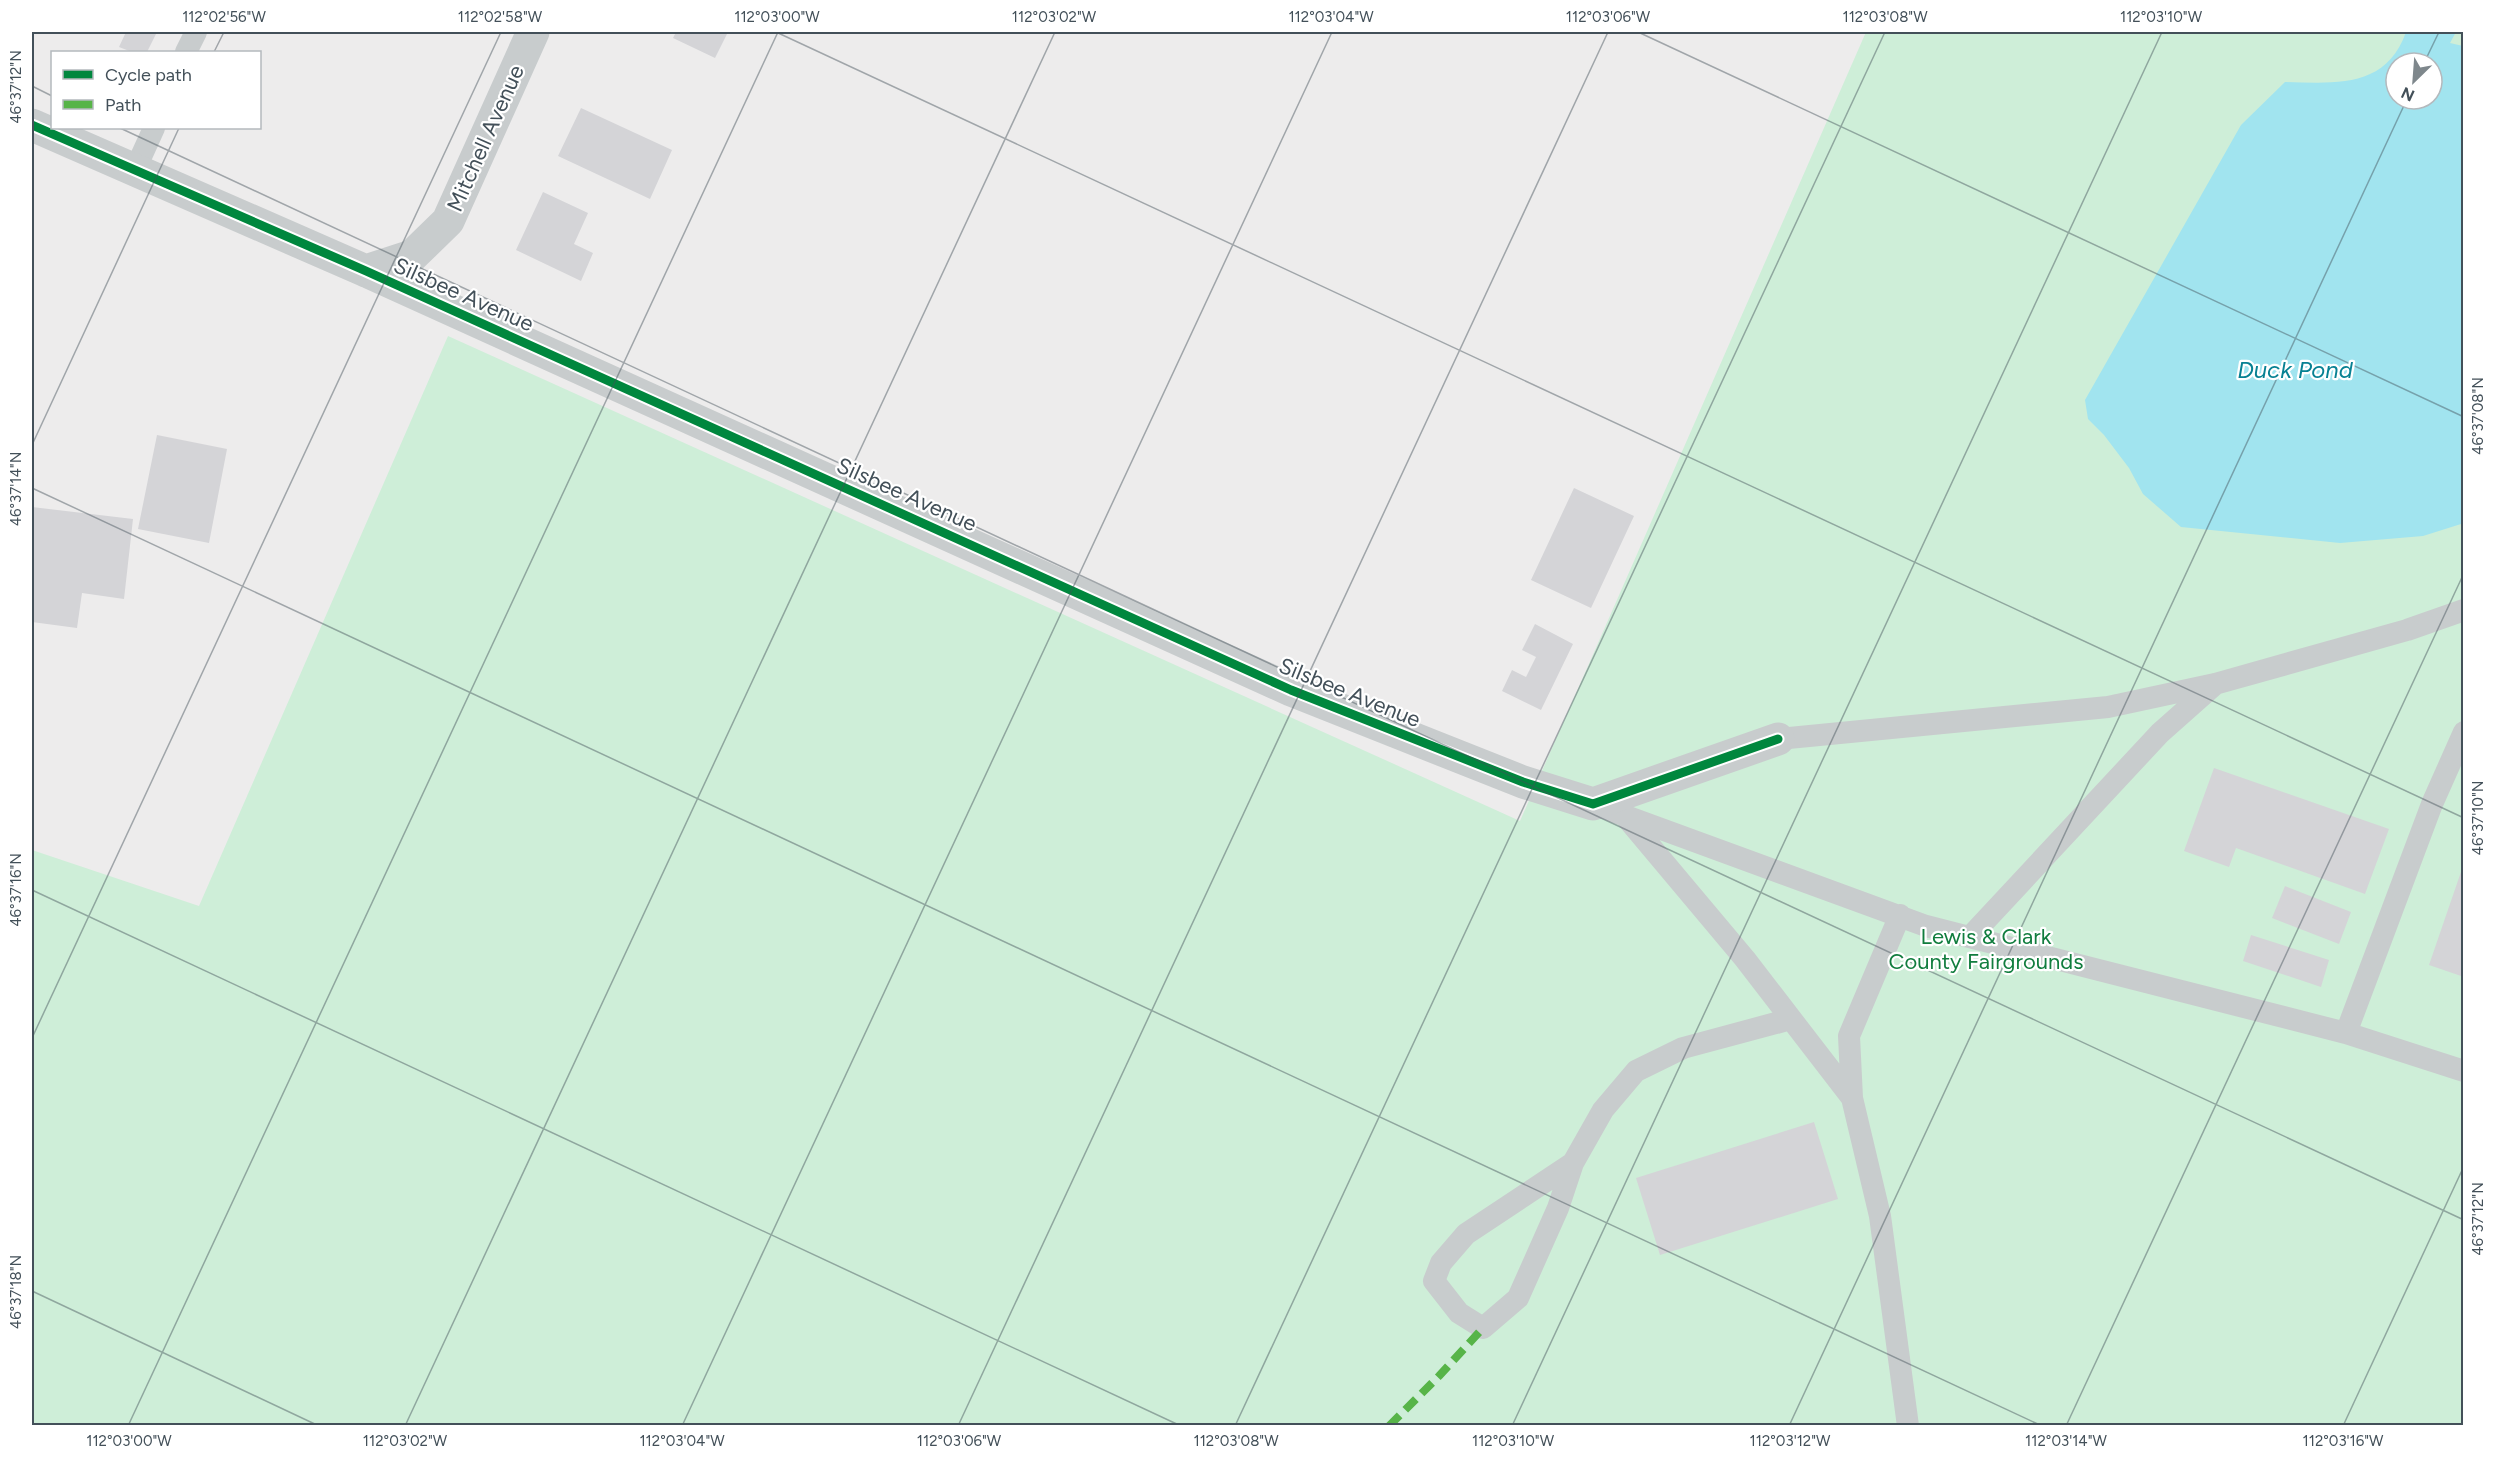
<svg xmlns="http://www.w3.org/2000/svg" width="2495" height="1457" font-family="Figtree,sans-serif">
<rect width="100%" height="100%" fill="#edecec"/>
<path fill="#ceeed8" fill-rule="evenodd" d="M 1866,32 L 2463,32 L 2463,1425 L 32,1426 L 32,850 L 199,906 L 448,336 L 1520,821 ZM 2396,63 L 2432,63 L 2432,99 L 2396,99 Z"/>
<path fill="#a1e4ef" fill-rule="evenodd" d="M 2406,32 L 2456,32 L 2450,43 L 2463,46 L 2463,521 L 2461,524 L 2423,536 L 2340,543 L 2181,527 L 2143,494 L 2129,468 L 2104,435 L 2088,419 L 2085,400 L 2241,125 L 2285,82 C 2335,83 2386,89 2406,32 ZM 2396,63 L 2432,63 L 2432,99 L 2396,99 Z"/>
<path fill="#d4d4d7" d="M 126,32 L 157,32 L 147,52 L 132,52 L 119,47 Z
M 676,32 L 728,32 L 715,58 L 673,38 Z
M 581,108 L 672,150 L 650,199 L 558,156 Z
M 543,192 L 588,213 L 574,244 L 593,253 L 581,281 L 516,250 Z
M 157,435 L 227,449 L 209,543 L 138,529 Z
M 1574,488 L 1634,516 L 1591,608 L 1531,580 Z
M 32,507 L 133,519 L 124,599 L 82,593 L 77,628 L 32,622 L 34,586 L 32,586 Z
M 1535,624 L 1573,644 L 1541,710 L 1502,691 L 1512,670 L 1526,677 L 1536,657 L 1522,650 Z
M 2214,768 L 2389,829 L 2365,894 L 2236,848 L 2229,867 L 2184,851 Z
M 2463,866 L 2464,866 L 2464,977 L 2429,965 Z
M 2285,886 L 2351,912 L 2339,944 L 2272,918 Z
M 2251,935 L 2329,960 L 2321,987 L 2243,961 Z
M 1814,1122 L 1838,1199 L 1660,1255 L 1636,1178 Z"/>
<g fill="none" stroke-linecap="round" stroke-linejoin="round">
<path stroke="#c8cccd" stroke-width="22" d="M 186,52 L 196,32
M 135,170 L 154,128
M 1778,739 L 2108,707 L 2215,684 L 2407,630 L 2464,610
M 1593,804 L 1926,926 L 2346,1033 L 2464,1071
M 1625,816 L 1745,959 L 1852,1098
M 1900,915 L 1849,1036 L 1852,1098 L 1880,1216 L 1908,1426
M 1970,937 L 2160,733 L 2213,686
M 2346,1033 L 2432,804 L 2464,732
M 1573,1163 L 1466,1234 L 1441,1263 L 1434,1281 L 1459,1313 L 1483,1328 L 1518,1298 L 1558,1208 L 1573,1163 L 1603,1110 L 1636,1071 L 1683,1048 L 1791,1019"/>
<path stroke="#c8cccd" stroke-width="33" d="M 32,125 L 366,271 L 1291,690 L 1523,782 L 1593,804 L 1778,739
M 366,271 L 412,256 L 448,221 L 533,32"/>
<path stroke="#57b448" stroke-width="8" stroke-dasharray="15 8" stroke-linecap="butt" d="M 1389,1426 L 1439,1376 L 1483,1328"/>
<defs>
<path id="cycleway" d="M 32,125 L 366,271 L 1291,690 L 1523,782 L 1593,804 L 1778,739"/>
</defs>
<use href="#cycleway" stroke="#fff" stroke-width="13"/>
<use href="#cycleway" stroke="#00873e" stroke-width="9"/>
</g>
<path fill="none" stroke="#435059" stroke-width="1.5" stroke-opacity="0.45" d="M 776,32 L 2464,818M 1638,32 L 2464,417M 214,52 L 224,32M 2424,63 L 2439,32M 32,86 L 52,96M 120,128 L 2464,1220M 32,445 L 179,128M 32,488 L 2042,1426M 32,890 L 1181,1426M 32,1038 L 501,32M 32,1291 L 319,1426M 128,1426 L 778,32M 405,1426 L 1055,32M 682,1426 L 1332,32M 958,1426 L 1608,32M 1235,1426 L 1885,32M 1512,1426 L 2162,32M 1789,1426 L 2407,99M 2066,1426 L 2464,573M 2343,1426 L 2464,1166"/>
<g text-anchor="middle" stroke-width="4.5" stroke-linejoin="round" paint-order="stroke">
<g font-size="22" fill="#435059" stroke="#fff">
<text transform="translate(485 138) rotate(-66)" y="8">Mitchell Avenue</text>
<text transform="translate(464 294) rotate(24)" y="8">Silsbee Avenue</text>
<text transform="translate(907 494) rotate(24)" y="8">Silsbee Avenue</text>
<text transform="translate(1350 692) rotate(22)" y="8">Silsbee Avenue</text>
</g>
<g font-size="22" fill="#117d3e" stroke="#fff">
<text x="1986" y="944">Lewis &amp; Clark<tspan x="1986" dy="25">County Fairgrounds</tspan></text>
</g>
<g font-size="24" font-style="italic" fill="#078193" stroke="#fff">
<text x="2295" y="378">Duck Pond</text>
</g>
</g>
<rect width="2495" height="1457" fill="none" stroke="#ffffff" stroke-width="66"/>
<rect x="51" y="51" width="210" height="78" fill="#ffffff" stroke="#b4b9bd" stroke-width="1.5"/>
<rect x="63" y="70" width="30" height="9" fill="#00873e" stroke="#b4b9bd" stroke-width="1.5"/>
<text x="105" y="81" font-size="18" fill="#435059">Cycle path</text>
<rect x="63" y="100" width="30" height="9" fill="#57b448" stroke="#b4b9bd" stroke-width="1.5"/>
<text x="105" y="111" font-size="18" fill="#435059">Path</text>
<g transform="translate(2414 81) rotate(205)"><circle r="28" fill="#ffffff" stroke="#b4b9bd" stroke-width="1.5"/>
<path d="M0-4.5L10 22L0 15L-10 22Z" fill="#7e878c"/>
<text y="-9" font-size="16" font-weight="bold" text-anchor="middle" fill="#435059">N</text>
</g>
<rect x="33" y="33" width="2429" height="1391" fill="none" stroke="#435059" stroke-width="2"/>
<g font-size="15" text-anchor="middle" fill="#435059">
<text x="224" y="22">112°02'56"W</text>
<text x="500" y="22">112°02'58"W</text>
<text x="777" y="22">112°03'00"W</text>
<text x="1054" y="22">112°03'02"W</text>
<text x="1331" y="22">112°03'04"W</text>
<text x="1608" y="22">112°03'06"W</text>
<text x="1885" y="22">112°03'08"W</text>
<text x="2161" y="22">112°03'10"W</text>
<text transform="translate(16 87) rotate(-90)" y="5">46°37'12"N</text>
<text transform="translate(2478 416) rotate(-90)" y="5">46°37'08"N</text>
<text transform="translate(16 489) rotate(-90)" y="5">46°37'14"N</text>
<text transform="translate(2478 818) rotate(-90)" y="5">46°37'10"N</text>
<text transform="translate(16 890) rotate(-90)" y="5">46°37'16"N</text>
<text transform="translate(2478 1219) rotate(-90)" y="5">46°37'12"N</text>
<text transform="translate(16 1292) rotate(-90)" y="5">46°37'18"N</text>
<text x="129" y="1446">112°03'00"W</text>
<text x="405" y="1446">112°03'02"W</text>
<text x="682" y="1446">112°03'04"W</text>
<text x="959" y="1446">112°03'06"W</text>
<text x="1236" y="1446">112°03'08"W</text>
<text x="1513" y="1446">112°03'10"W</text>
<text x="1790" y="1446">112°03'12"W</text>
<text x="2066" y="1446">112°03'14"W</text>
<text x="2343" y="1446">112°03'16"W</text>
</g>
</svg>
